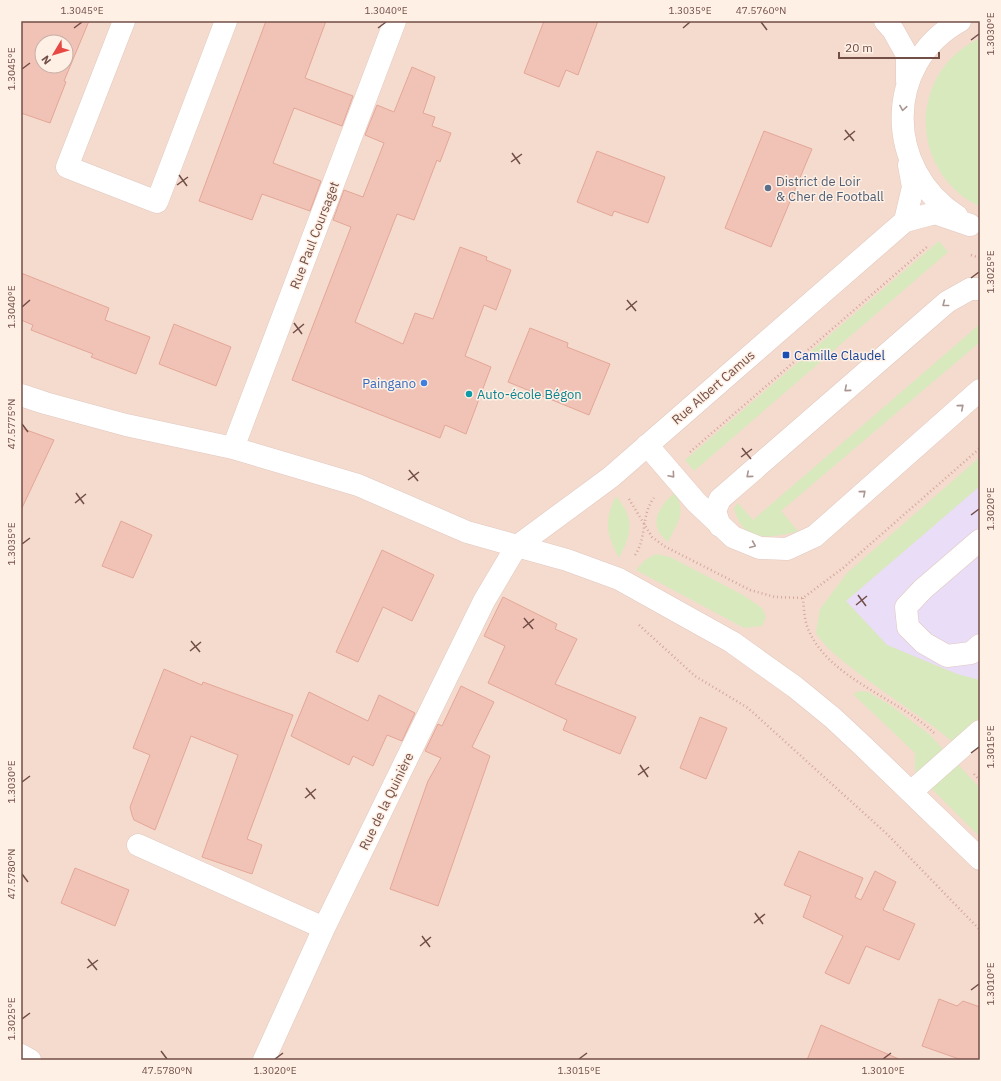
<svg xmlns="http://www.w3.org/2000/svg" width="1001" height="1081" font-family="'IBM Plex Sans',sans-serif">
<rect width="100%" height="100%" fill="#fcebdf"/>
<path fill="#f4dbce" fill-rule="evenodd" d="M 21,21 L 980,21 L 980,1060 L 21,1060 ZM 42,42 L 66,42 L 66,66 L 42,66 Z"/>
<path fill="#e9ddf8" d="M 980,486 L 980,701 L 957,674 L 887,645 L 846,601 Z"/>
<path fill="#d8e9be" d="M 980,38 L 980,206 C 962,199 948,185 938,168 C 911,120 930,61 980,38 Z
M 939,241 L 948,252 L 694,471 L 685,460 Z
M 980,324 L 980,342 L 781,511 L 798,531 C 770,539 742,543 734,508 L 738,503 L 753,520 Z
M 980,457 L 980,486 L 846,601 L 887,645 L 957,674 L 980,680 L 980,717 L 953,742 C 921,715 886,695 853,669 C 839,658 826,648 816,633 L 820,609 L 847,573 Z
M 675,493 C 687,513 677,523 668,542 C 647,526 658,506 675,493 Z
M 616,496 C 635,519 632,533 619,558 C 606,534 604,520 616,496 Z
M 656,554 L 670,557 L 743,595 L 762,608 L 766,617 L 762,626 L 744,628 L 636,570 L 645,560 Z
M 860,691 L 868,692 L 890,705 L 929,734 L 980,788 L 980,837 L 915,772 L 915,753 L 853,694 Z"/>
<path fill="#f1c3b7" stroke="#e4a697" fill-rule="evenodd" d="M 21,21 L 89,21 L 64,81 L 66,82 L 50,123 L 21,113 ZM 42,42 L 66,42 L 66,66 L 42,66 Z
M 266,21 L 326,21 L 305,78 L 353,96 L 342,126 L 294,108 L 273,163 L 321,181 L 310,211 L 262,194 L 252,220 L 199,201 Z
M 544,21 L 598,21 L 578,75 L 566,70 L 559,87 L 524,73 Z
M 412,67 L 435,77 L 423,113 L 435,117 L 432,126 L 451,133 L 440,162 L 437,160 L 414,220 L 397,214 L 355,322 L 403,344 L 415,313 L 433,319 L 460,247 L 487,257 L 486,260 L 511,270 L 496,310 L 484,305 L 465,356 L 491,367 L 466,434 L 445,425 L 440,438 L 292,380 L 351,227 L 333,220 L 344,190 L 363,197 L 384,143 L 365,135 L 377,105 L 394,112 Z
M 764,131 L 812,149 L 771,247 L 725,228 Z
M 597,151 L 665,177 L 648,223 L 614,211 L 612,216 L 577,202 Z
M 21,273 L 109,308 L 105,320 L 150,337 L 136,374 L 91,357 L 93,354 L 31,330 L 33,325 L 21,320 Z
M 174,324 L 231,347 L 216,386 L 159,364 Z
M 530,328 L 568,343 L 567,347 L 610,364 L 589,415 L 508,382 Z
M 21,428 L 54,440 L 21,510 Z
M 121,521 L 152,535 L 133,578 L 102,566 Z
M 382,550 L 434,575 L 412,621 L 383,607 L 358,662 L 336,652 Z
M 503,597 L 557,624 L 555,629 L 577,639 L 555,684 L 636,717 L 620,754 L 563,730 L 567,720 L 488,683 L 505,646 L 484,636 Z
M 164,669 L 202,685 L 203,682 L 293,715 L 247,839 L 262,845 L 252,874 L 202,857 L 238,755 L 191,736 L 155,830 L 134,820 L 132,815 L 130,807 L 150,755 L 133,748 Z
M 461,686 L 494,702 L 472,747 L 490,756 L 438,906 L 390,889 L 428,781 L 441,758 L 425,751 L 438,724 L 442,726 Z
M 309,692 L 368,721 L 379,695 L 415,713 L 402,741 L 387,735 L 373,766 L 353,756 L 349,765 L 291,736 Z
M 700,717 L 727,728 L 706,779 L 680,768 Z
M 799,851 L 863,878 L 855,897 L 861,900 L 875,871 L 896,882 L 883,910 L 915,924 L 899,960 L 866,946 L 849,984 L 825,973 L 843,936 L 803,917 L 811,896 L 784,885 Z
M 75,868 L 129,890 L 115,926 L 61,903 Z
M 939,999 L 957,1006 L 963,1001 L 980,1007 L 980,1060 L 962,1060 L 922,1046 Z
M 821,1025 L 901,1060 L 807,1060 Z"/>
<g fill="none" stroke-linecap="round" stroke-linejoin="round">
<defs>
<path id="minor" d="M 124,21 L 67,167 L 157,202 L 226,21
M 885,21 L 893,30 L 907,55 L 907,81
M 957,216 C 885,170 883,64 960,21
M 905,221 L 913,187 L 909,165
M 21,395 L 45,403 L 126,425 L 233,448 L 358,485 L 467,532 L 567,560 L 619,579 L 732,642 L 795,687 L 833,718 L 864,747 L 980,859
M 647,445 L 696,502 L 733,537 L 760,548 L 787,549 L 815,536 L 980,390
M 233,448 L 395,21
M 720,526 L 715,511 L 720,499 L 947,302 L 970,289 L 980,289
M 980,540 L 923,589 L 906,607 L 908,627 L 924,643 L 947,656 L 971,653 L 980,645
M 911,792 L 980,731
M 138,845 L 324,928
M 21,1055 L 30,1060
M 264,1060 L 324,928 L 484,601 L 516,547 L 611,477 L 905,221 L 935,213 L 970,225"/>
</defs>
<use href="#minor" stroke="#e2c8bf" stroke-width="23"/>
<path stroke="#d6a69b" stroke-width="2.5" stroke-dasharray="1 3" stroke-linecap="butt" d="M 971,255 L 980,258
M 690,452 L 928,246
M 629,499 L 652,537 L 664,546 L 750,590 L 775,597 L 803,598 L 843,568 L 980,448
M 635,555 C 647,538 641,514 654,498
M 803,598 C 804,608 804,621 809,631 C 830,679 898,698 934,733
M 639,625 L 695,676 L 748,708 L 887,834 L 980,930
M 974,774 L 980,781"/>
<use href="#minor" stroke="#fff" stroke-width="22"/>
</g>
<defs><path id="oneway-chevron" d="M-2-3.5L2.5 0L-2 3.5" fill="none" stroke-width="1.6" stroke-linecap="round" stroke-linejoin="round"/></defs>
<g stroke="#aa9591">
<use href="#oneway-chevron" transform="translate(903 108) rotate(99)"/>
<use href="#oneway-chevron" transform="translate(945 304) rotate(142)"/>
<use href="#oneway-chevron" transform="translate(847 389) rotate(139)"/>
<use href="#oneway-chevron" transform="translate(961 407) rotate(-41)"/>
<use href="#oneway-chevron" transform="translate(672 475) rotate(49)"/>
<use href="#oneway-chevron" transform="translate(749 475) rotate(139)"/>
<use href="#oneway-chevron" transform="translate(863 493) rotate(-41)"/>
<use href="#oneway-chevron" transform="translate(753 545) rotate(23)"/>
</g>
<path fill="none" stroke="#724e47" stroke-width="1.5" d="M 761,22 L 767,30M 74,28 L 82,22M 378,28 L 386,22M 683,28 L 690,22M 971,40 L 979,34M 22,69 L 30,63M 845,130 L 854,141M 844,140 L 855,131M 512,153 L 520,164M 511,162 L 522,154M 179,175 L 187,186M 177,185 L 188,177M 971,278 L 979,272M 627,300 L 636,311M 22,307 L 30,300M 626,310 L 637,301M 294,323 L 302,334M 293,333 L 304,324M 22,424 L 28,432M 742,448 L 751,459M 741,457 L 752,449M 409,470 L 418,481M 408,480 L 419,472M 76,493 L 84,504M 75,503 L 86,494M 971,515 L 979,509M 22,544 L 30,538M 858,595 L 866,606M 856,605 L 867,596M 524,618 L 533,629M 523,628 L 534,619M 191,641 L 200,652M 190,651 L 201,642M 971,753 L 979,747M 640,765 L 648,777M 638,775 L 649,767M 22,782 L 30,776M 306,788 L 315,799M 305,798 L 316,789M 22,874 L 28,882M 755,913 L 763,924M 754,923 L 765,914M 422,936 L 430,947M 420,946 L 431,937M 88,959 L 97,970M 87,968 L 98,960M 971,990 L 979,984M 22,1019 L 30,1013M 161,1051 L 167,1059M 275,1059 L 283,1053M 579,1059 L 587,1053M 883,1059 L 891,1053"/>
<circle fill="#5c6f8a" stroke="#fff0e5" stroke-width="1.5" cx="768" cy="188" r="4"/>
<rect fill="#1a4fb4" stroke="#fff0e5" stroke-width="1.5" x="782" y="351" width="8" height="8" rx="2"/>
<circle fill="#3f7fe0" stroke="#fff0e5" stroke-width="1.5" cx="424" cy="383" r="4"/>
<circle fill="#0f9aa8" stroke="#fff0e5" stroke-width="1.5" cx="469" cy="394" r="4"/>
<g text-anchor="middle" stroke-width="3" stroke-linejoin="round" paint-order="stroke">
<g font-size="13" fill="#4e5e75" stroke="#fff0e5" text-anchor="start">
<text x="776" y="186">District de Loir<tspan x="776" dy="15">&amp; Cher de Football</tspan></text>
</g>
<g font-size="13" fill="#724e47" stroke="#fff0e5">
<text transform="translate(314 235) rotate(-69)" y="5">Rue Paul Coursaget</text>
<text transform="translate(713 387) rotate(-41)" y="5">Rue Albert Camus</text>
<text transform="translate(386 801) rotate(-64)" y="5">Rue de la Quinière</text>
</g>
<g font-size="13" fill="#164399" stroke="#fff0e5" text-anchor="start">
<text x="794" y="360">Camille Claudel</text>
</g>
<g font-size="13" fill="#366cbe" stroke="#fff0e5" text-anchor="end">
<text x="416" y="388">Paingano</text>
</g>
<g font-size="13" fill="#0d838f" stroke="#fff0e5" text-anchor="start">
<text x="477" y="399">Auto-école Bégon</text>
</g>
</g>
<rect width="1001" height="1081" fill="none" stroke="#fff0e5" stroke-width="44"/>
<g transform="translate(54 54) rotate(232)"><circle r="19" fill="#fff0e5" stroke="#c7afa6"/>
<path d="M0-3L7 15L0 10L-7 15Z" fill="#e74843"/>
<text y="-6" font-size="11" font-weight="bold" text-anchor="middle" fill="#724e47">N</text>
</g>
<path d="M839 52v6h100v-6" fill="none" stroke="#724e47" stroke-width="2"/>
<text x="845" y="52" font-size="12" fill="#724e47" stroke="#fff0e5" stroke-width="3" paint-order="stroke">20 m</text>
<rect x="22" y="22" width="957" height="1037" fill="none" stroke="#724e47" stroke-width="1.5"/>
<g font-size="10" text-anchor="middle" fill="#724e47">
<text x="82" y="14">1.3045°E</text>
<text x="386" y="14">1.3040°E</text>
<text x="690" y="14">1.3035°E</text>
<text x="761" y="14">47.5760°N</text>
<text transform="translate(990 34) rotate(-90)" y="4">1.3030°E</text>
<text transform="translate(11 69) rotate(-90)" y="4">1.3045°E</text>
<text transform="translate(990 272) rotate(-90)" y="4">1.3025°E</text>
<text transform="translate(11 307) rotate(-90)" y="4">1.3040°E</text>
<text transform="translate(11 424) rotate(-90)" y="4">47.5775°N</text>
<text transform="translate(990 509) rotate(-90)" y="4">1.3020°E</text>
<text transform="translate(11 544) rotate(-90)" y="4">1.3035°E</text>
<text transform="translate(990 747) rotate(-90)" y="4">1.3015°E</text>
<text transform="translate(11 782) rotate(-90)" y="4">1.3030°E</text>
<text transform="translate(11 874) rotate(-90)" y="4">47.5780°N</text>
<text transform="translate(990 984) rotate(-90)" y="4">1.3010°E</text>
<text transform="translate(11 1019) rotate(-90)" y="4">1.3025°E</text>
<text x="167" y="1074">47.5780°N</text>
<text x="275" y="1074">1.3020°E</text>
<text x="579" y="1074">1.3015°E</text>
<text x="883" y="1074">1.3010°E</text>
</g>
</svg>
